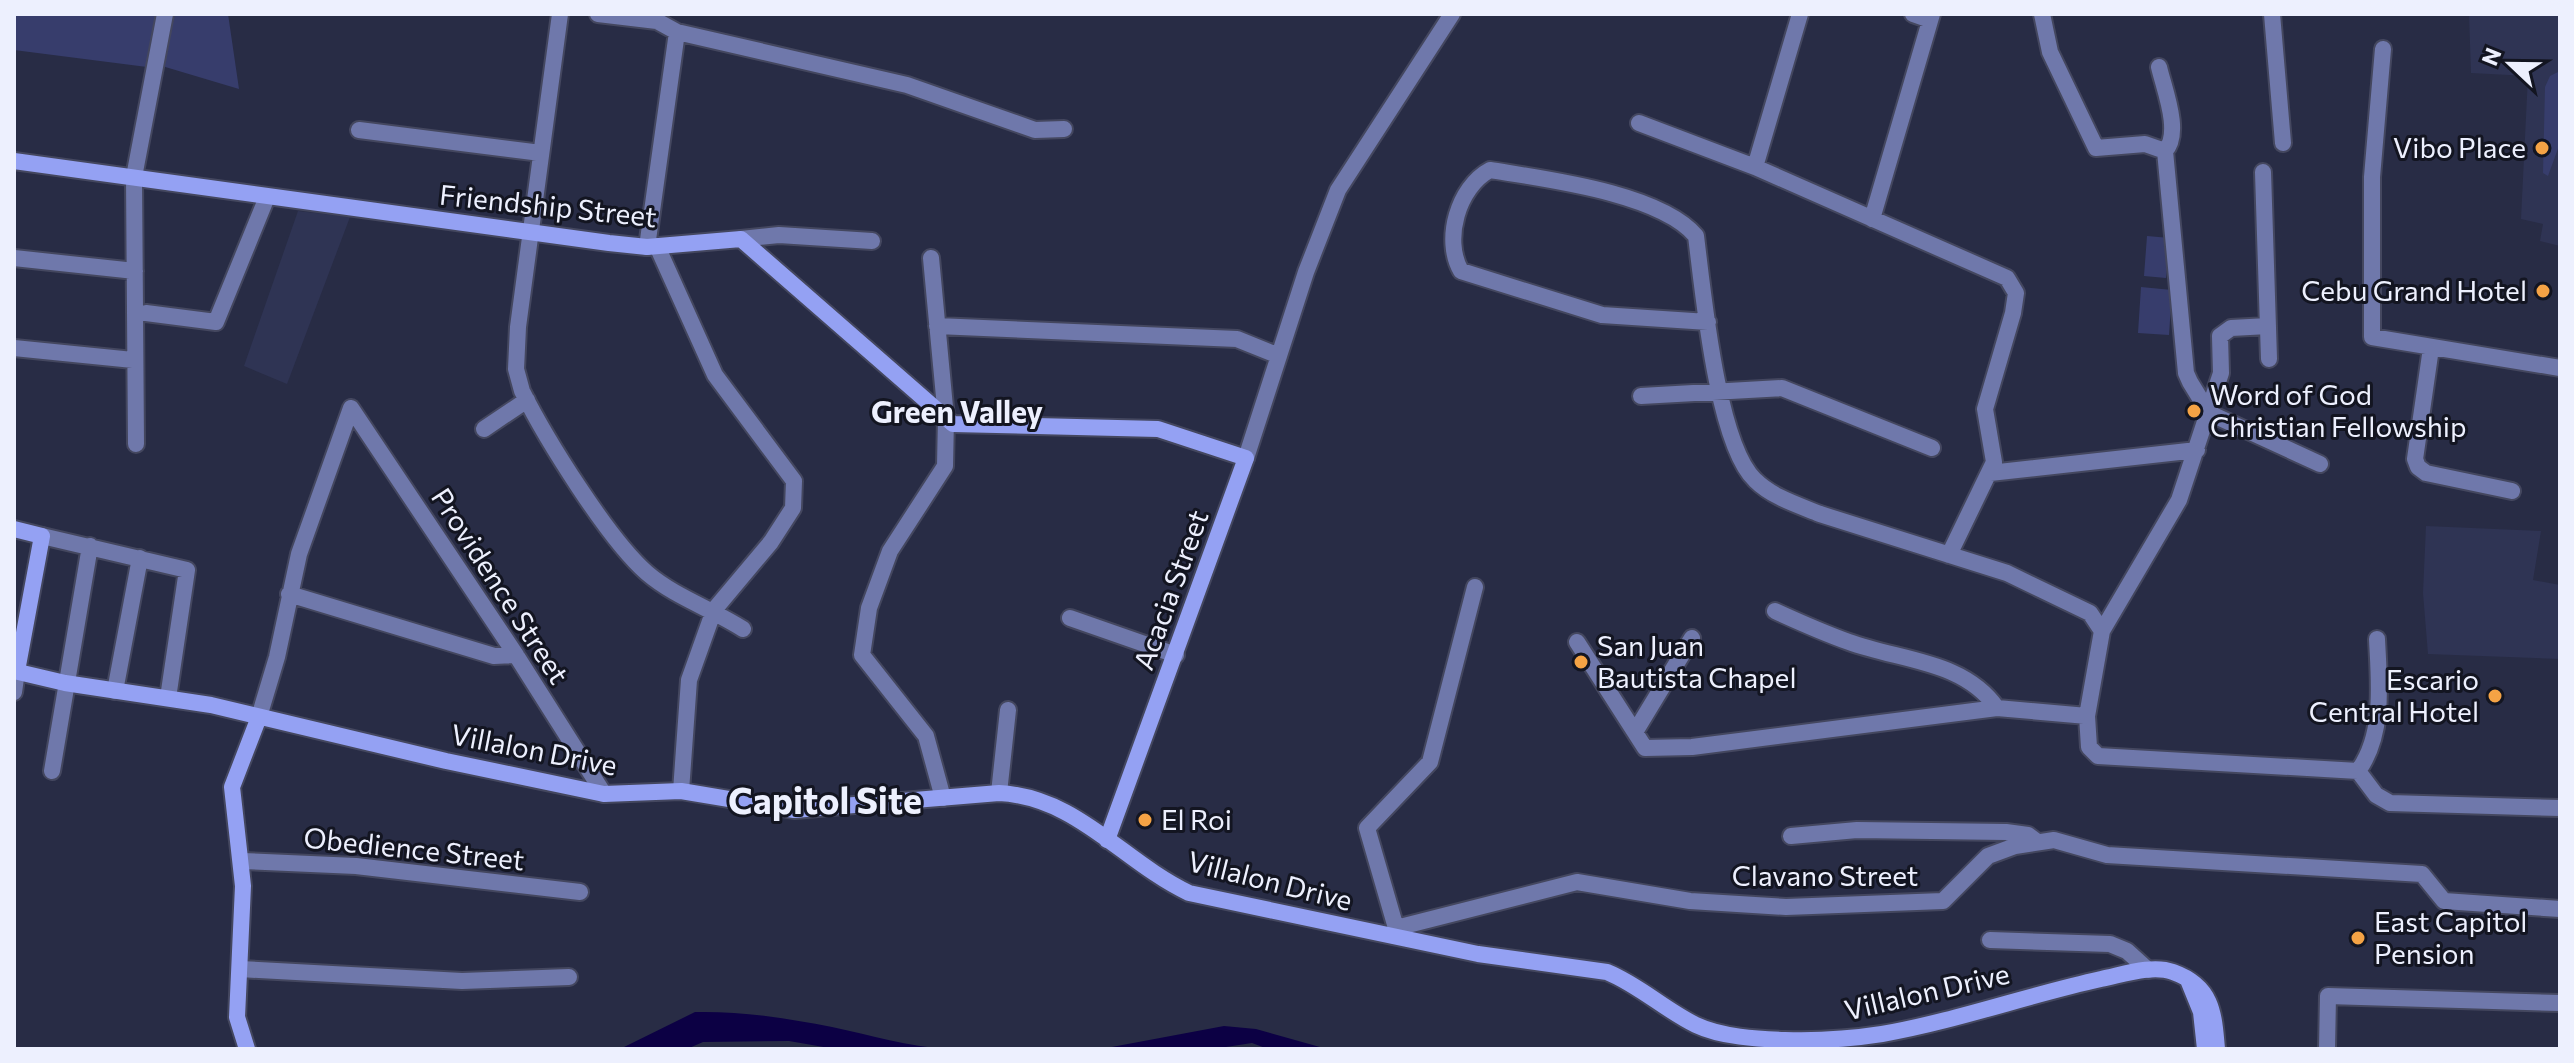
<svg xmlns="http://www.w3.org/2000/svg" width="2574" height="1063" font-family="Commissioner,sans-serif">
<rect width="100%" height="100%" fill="#282c45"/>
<path fill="#2f3454" d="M 2469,14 L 2560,14 L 2560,246 L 2540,241 L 2543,224 L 2521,219 L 2528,76 L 2471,73 Z
M 298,211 L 350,217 L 287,384 L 244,366 Z
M 2426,526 L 2541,531 L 2533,580 L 2560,585 L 2560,659 L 2428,654 L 2423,593 Z"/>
<path fill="#373d6c" d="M 14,14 L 159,14 L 147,67 L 14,50 Z
M 175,14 L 228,14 L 239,89 L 162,66 Z
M 2560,71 L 2560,143 L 2548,176 L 2543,173 L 2545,87 L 2550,76 Z
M 2147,236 L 2170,238 L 2166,278 L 2144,276 Z
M 2141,287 L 2172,290 L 2169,335 L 2138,333 Z"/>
<path fill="#0c0044" d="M 695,1012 C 741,1011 786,1018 832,1027 C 871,1035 908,1047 948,1049 L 835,1049 L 789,1041 L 703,1042 L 687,1049 L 620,1049 Z
M 1224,1026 L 1256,1029 L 1327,1049 L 1268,1049 L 1252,1043 L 1213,1049 L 1101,1049 Z"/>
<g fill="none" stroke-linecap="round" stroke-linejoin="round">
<defs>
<path id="street" d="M 560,14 L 518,327 L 516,369 L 522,391 C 546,439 608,539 647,573 C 675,597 712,609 743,629
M 598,14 L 657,21 L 677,32 L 907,85 L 1035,130 L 1064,129
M 1913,14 L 1930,20
M 2042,14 L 2050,52 L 2096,148 L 2145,144 L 2165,151
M 2272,14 L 2283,143
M 2383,49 L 2372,177 L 2372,337 L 2560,368
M 2159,67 C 2164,89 2182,133 2165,151 L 2186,373 L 2190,382 L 2209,413 L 2320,464
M 1639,123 L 1755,167 L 2007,278 L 2016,293 L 2013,313 L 1985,409 L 1994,462 L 1949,555
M 359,130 L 541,153
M 1755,167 L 1800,14
M 2263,172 L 2269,359
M 1872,219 L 1932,14
M 741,239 L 779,235 L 872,241
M 657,246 L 715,375 L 794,481 L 793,508 L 771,542 L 714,610 L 689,680 L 681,791
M 647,247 L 677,32
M 14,258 L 135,271
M 931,258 L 946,418 L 945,466 L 890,551 L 869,608 L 862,655 L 926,736 L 943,798
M 146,313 L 216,322 L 267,197
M 1708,322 L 1602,315 L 1461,271 C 1443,240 1458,187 1490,170 C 1545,179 1660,193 1696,236 C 1703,291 1717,444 1755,480 C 1772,497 1798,505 1820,514 L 2007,573 L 2090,613 L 2102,631
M 937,326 L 1237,339 L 1279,356
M 2268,326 L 2231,328 L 2220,336 L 2221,373 L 2179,500 L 2102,631 L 2087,716 L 2089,747 L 2098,756 L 2358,771
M 14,348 L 133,360
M 2431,348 L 2415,459 L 2418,467 L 2426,473 L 2512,491
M 1641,396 L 1782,388 L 1932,448
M 351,408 L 516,655 L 604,794
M 484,429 L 527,400
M 136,444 L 134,177 L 165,14
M 1246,458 L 1306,272 L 1338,190 L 1452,14
M 1990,473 L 2197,450
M 42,536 L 187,570 L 168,698
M 289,594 L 494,656 L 516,655
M 1775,611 C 1799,622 1824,633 1849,642 C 1901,661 1963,660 1997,708
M 1070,618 L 1176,655
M 1577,642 L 1645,748 L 1692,747 L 1997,708 L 2087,716
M 115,691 L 140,558
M 14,692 L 17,671
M 259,717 L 277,657 L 299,554 L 351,408
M 1635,732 L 1692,638
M 52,771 L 90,546
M 2358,771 L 2376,795 L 2390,803 L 2560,808
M 2358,771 C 2385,734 2379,682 2377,639
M 999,793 L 1008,710
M 1791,836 L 1857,830 L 2006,832 L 2028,835 L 2036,841
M 242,861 L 356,866 L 580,892
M 1396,928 L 1577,882 L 1690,901 L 1786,907 L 1943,901 L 1988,856 L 2015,846 L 2054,840 L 2107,855 L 2422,874 L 2444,901 L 2560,909
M 1395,936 L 1396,928 L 1367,828 L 1430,762 L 1475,587
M 1990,940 L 2110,944 L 2127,951 L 2148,970
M 240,969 L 462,981 L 569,977
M 2327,1049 L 2328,996 L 2560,1003"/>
<path id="secondary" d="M 14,161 L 609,243 L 647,247 L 741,239 L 953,424 L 1158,429 L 1246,458 L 1107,840
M 14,529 L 42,536 L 17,671
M 14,671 L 65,683 L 211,705 L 446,761 L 604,794 L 681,791 L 794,810 L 999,793 C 1077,797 1122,861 1189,893 L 1478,954 L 1607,972 C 1639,985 1665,1010 1696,1025 C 1721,1037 1758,1039 1785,1040 C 1818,1041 1850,1039 1882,1034 C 1956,1021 2028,995 2101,979 C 2122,975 2152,964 2173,972 C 2212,986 2214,1012 2217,1049
M 2188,980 L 2201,1012 L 2205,1049
M 247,1049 L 237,1017 L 243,886 L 232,787 L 259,717"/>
</defs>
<use href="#street" stroke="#44475f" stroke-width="20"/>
<use href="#secondary" stroke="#44475f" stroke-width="20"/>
<use href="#street" stroke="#6f78ab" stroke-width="16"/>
<use href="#secondary" stroke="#94a1f3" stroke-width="16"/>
</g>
<g fill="#f5a345" stroke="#131521" stroke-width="3">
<circle cx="2542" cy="148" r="8"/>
<circle cx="2543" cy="291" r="8"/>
<circle cx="2194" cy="411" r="8"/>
<circle cx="1581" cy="662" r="8"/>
<circle cx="2495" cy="696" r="8"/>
<circle cx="1145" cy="820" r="8"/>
<circle cx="2358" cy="938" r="8"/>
</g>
<g text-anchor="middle" stroke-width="6" stroke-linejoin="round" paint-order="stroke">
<g font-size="28" fill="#edf0fe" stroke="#131521" text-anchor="start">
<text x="2526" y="158" text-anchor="end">Vibo Place</text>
<text x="2527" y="301" text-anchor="end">Cebu Grand Hotel</text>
<text x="2210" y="405">Word of God<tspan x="2210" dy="32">Christian Fellowship</tspan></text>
<text x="1597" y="656">San Juan<tspan x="1597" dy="32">Bautista Chapel</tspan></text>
<text x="2479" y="690" text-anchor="end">Escario<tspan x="2479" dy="32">Central Hotel</tspan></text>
<text x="1161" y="830">El Roi</text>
<text x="2374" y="932">East Capitol<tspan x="2374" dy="32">Pension</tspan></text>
</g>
<g font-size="28" fill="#edf0fe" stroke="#131521">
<text transform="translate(548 206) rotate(6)" y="10">Friendship Street</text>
<text transform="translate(500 586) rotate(57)" y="10">Providence Street</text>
<text transform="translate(1171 590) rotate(-70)" y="10">Acacia Street</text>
<text transform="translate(534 750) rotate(11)" y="10">Villalon Drive</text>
<text transform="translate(414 849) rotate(6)" y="10">Obedience Street</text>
<text x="1825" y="886">Clavano Street</text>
<text transform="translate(1270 881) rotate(14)" y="10">Villalon Drive</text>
<text transform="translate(1927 992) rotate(-13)" y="10">Villalon Drive</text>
</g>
<g font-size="30" font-weight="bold" fill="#edf0fe" stroke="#131521">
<text x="957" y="423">Green Valley</text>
</g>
<g font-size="36" font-weight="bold" fill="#edf0fe" stroke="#131521">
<text x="825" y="814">Capitol Site</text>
</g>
</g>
<rect width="2574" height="1063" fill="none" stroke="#edf0fe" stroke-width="32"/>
<g transform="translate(2510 64) rotate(292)" stroke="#131521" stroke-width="6" paint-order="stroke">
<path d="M0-6L14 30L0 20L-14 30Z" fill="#edf0fe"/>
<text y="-12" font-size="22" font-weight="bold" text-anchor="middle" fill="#edf0fe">N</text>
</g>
</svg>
